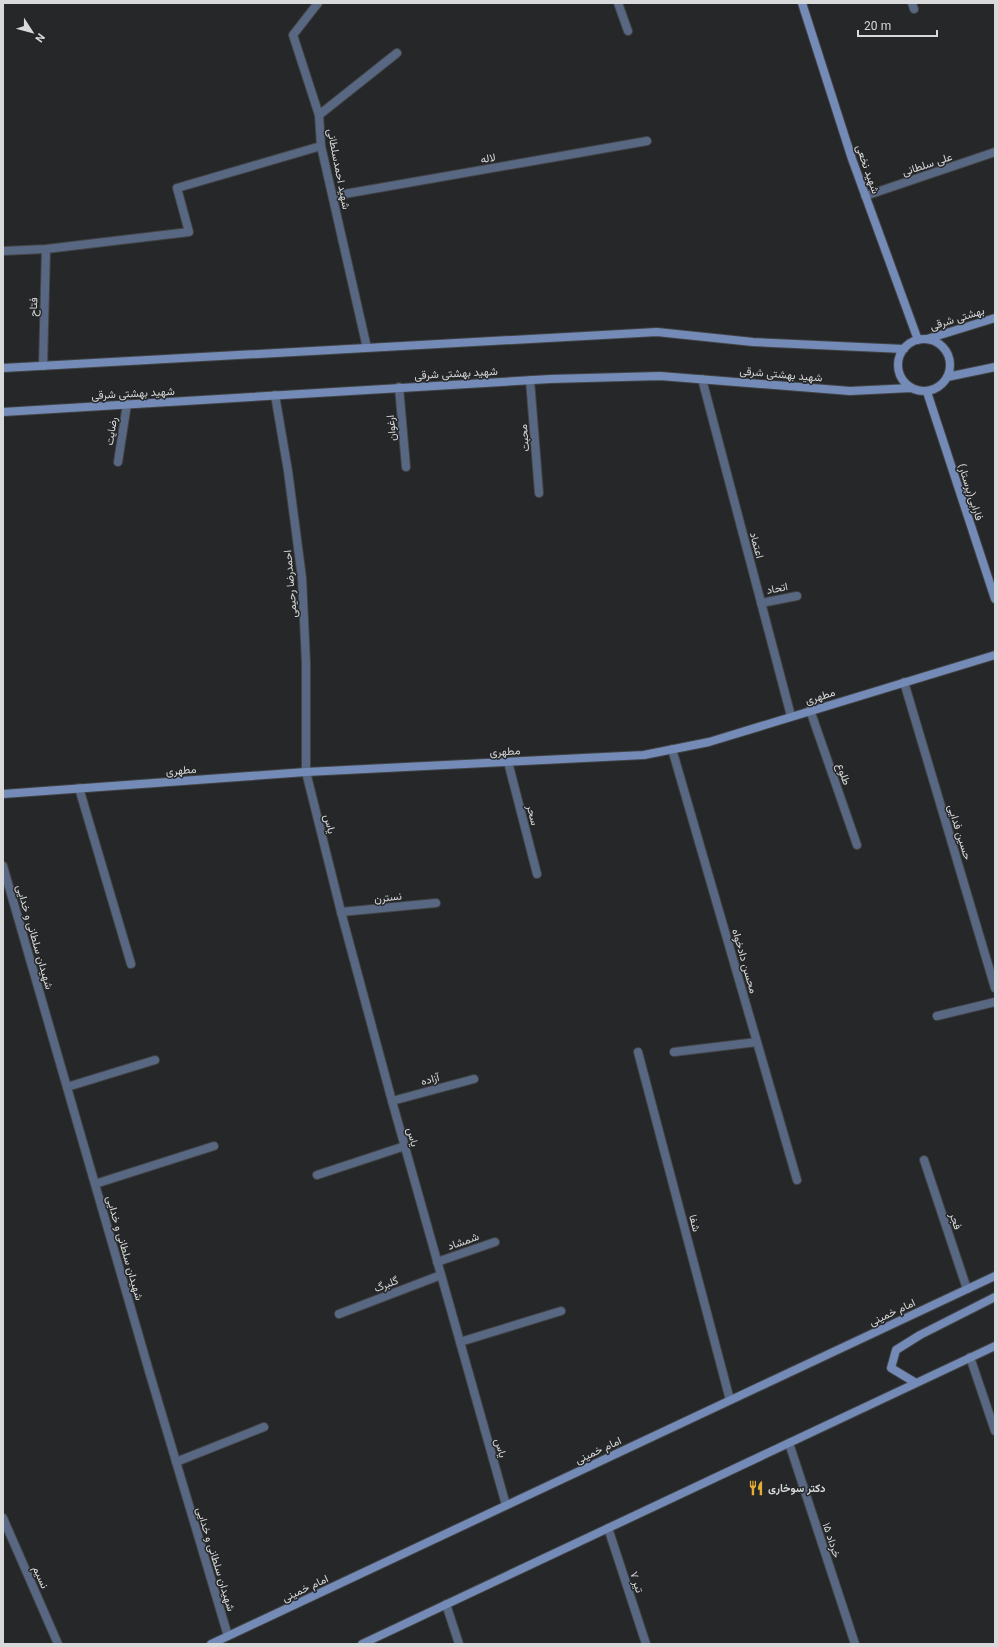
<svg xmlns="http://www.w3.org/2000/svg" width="998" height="1647" font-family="Georgia,Vazirmatn,serif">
<rect width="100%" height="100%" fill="#252729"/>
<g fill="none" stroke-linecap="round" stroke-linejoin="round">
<defs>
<path id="lane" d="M 618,3 L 628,31
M 912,3 L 914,9
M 319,115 L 397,53
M 333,196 L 647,141
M 3,251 L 46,249 L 189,232 L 177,188 L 321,146
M 43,366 L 46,249
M 399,387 L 406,467
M 761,603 L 797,596
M 904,682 L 995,988
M 810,710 L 857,845
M 672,749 L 797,1180
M 508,762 L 537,874
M 79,788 L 131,964
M 341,912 L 436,903
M 937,1016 L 995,1002
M 638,1052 L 730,1400
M 674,1052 L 757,1042
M 67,1087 L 155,1060
M 392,1101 L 474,1079
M 924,1160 L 967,1289
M 317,1175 L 405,1146
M 437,1262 L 495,1242
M 339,1314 L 441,1275
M 460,1342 L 561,1311
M 176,1462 L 264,1427"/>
<path id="street" d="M 318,3 L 293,35 L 319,115 L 321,146 L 367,348
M 865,196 L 995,152
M 702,379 L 791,716
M 530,380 L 539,493
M 275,395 L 288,471 L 302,578 L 306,663 L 306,772 L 341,912 L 392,1101 L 506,1505
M 118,462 L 127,404
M 3,866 L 149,1371 L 228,1636
M 95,1184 L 214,1146
M 970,1357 L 995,1431
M 789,1443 L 855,1644
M 3,1518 L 58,1644
M 608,1528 L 646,1644
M 446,1604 L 459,1644"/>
<path id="secondary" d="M 802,3 L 852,159 L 918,340
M898 365a26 26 0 1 1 52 0a26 26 0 1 1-52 0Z
M 927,339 L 995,318
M 3,368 L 657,332 L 753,342 L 904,349
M 947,377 L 995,367
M 927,392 L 995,599
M 3,412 L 550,379 L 660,376 L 850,391 L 911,388
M 3,794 L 306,772 L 644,755 L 709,742 L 995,655
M 916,1383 L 891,1368 L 896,1350 L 920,1335 L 995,1297
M 211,1644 L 995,1276
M 362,1644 L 995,1346"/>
</defs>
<use href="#lane" stroke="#424345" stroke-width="10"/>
<use href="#street" stroke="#424345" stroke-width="10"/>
<use href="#secondary" stroke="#424345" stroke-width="10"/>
<use href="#lane" stroke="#586782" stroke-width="8"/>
<use href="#street" stroke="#586782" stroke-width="8"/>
<use href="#secondary" stroke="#738bb6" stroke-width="8"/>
</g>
<defs>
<symbol id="restaurant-bare" viewBox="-9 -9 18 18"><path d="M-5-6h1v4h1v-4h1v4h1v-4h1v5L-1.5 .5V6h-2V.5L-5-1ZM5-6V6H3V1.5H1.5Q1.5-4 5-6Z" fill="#e4ad35" stroke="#252729" stroke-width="2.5" paint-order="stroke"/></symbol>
</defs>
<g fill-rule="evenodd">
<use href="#restaurant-bare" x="745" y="1477" width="22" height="22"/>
</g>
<g text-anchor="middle" stroke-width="3" stroke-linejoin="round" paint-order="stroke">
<g font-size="11" fill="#d8d9da" stroke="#252729">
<text transform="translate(488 158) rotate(-10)" y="4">لاله</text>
<text transform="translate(927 164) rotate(-18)" y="4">علی سلطانی</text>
<text transform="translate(339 169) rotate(79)" y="4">شهید احمدسلطانی</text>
<text transform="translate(868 169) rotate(71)" y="4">شهید نخعی</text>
<text transform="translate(33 307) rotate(-88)" y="4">فتاح</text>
<text transform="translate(957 318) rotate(-17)" y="4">بهشتی شرقی</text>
<text transform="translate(456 373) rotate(-3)" y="4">شهید بهشتی شرقی</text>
<text transform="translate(781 374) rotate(5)" y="4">شهید بهشتی شرقی</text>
<text transform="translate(133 393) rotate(-3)" y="4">شهید بهشتی شرقی</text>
<text transform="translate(391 428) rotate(-95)" y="4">ارغوان</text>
<text transform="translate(111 431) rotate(-81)" y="4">رضایت</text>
<text transform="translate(524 438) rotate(-95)" y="4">محبت</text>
<text transform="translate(971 492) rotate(72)" y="4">(پرستار)فارابی</text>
<text transform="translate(757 545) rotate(75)" y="4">اعتماد</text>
<text transform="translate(290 584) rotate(-95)" y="4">احمدرضا رحیمی</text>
<text transform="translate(777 588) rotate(-11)" y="4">اتحاد</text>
<text transform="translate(820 696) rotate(-17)" y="4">مطهری</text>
<text transform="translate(505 751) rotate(-3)" y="4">مطهری</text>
<text transform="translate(181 770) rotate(-4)" y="4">مطهری</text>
<text transform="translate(844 774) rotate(71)" y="4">طلوع</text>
<text transform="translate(533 815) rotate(76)" y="4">سحر</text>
<text transform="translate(330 824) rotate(76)" y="4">یاس</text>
<text transform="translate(960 832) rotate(73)" y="4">حسین فدایی</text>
<text transform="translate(388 897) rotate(-6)" y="4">نسترن</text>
<text transform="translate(35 937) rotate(74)" y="4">شهیدان سلطانی و خدایی</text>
<text transform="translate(745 961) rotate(74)" y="4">محسن دادخواه</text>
<text transform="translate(430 1079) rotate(-15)" y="4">آزاده</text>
<text transform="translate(413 1137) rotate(75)" y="4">یاس</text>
<text transform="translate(956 1221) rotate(71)" y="4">فجر</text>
<text transform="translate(695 1223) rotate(75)" y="4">شفا</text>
<text transform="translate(463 1241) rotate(-19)" y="4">شمشاد</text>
<text transform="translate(125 1248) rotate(74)" y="4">شهیدان سلطانی و خدایی</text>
<text transform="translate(386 1284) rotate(-21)" y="4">گلبرگ</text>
<text transform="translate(892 1312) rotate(-25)" y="4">امام خمینی</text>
<text transform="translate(501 1448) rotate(74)" y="4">یاس</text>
<text transform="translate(598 1450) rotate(-25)" y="4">امام خمینی</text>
<text transform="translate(832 1540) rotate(72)" y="4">۱۵ خرداد</text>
<text transform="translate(216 1559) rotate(73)" y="4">شهیدان سلطانی و خدایی</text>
<text transform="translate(41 1577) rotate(66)" y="4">نسیم</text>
<text transform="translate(637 1582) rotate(72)" y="4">۷ تیر</text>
<text transform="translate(305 1588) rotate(-25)" y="4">امام خمینی</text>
</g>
<g font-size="11" font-weight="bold" fill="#d8d9da" stroke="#252729" text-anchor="start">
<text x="768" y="1492">دکتر سوخاری</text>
</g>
</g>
<rect width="998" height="1647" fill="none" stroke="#d8d9da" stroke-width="8"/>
<g transform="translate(32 32) rotate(126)" stroke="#252729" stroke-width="3" paint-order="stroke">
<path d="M0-3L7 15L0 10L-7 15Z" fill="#d8d9da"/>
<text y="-6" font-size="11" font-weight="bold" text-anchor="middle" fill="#d8d9da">N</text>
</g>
<path d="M858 30v6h79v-6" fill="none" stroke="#d8d9da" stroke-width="2"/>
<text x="864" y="30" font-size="12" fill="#d8d9da" stroke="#252729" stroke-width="3" paint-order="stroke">20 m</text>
</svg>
